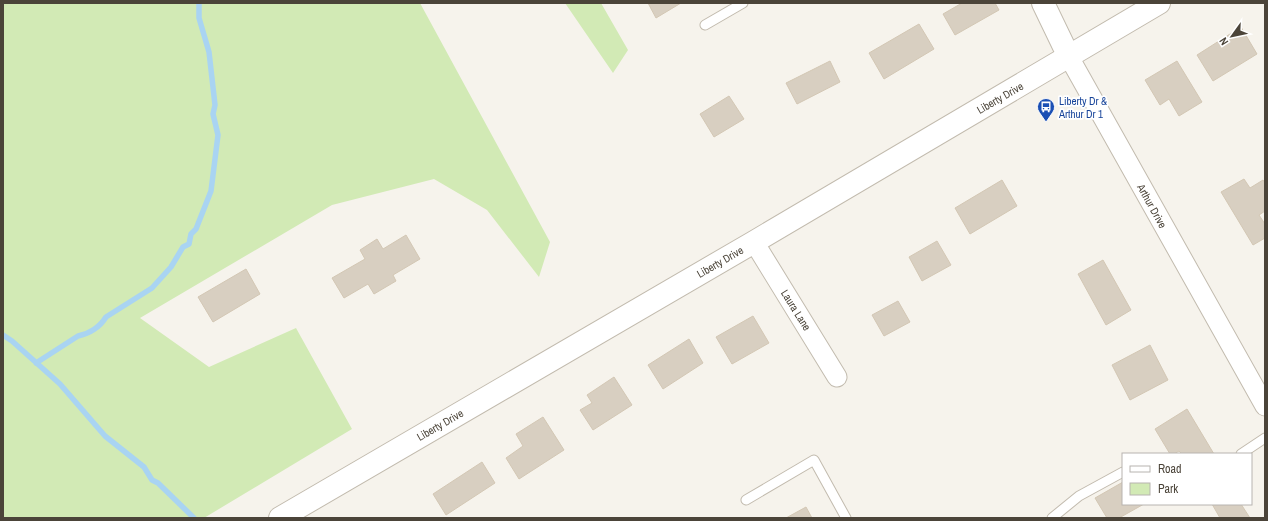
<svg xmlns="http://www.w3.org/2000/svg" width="1268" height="521" font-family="'Archivo Narrow',sans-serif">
<rect width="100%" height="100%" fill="#f6f3ec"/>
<path fill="#d2eab5" d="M 3,3 L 420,3 L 550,242 L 539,277 L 487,210 L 434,179 L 332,205 L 140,318 L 209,367 L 296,328 L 352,429 L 204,518 L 3,518 Z
M 565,3 L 601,3 L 628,50 L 613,73 Z"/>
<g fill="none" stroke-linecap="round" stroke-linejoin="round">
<path stroke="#a9d4f2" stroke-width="5.5" d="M 3,335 L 12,341 L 60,384 L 105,436 L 144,467 L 152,480 L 158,483 L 194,518
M 36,363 L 78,336 C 89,334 100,327 106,317 L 152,288 L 171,267 L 183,247 L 189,244 L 191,234 L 196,229 L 211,191 L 218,135 L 213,114 L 215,105 L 209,52 L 199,18 L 199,3"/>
</g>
<path fill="#d8cfc1" stroke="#d3c7b4" d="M 648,3 L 681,3 L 656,18 Z
M 962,3 L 995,3 L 999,10 L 955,35 L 943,14 Z
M 919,24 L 934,49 L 884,79 L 869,53 Z
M 1241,27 L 1257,54 L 1213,81 L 1197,55 Z
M 830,61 L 840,82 L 797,104 L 786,83 Z
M 1177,61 L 1202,102 L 1179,116 L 1169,99 L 1160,105 L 1145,80 Z
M 729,96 L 744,119 L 714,137 L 700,114 Z
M 1244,179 L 1250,188 L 1263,180 L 1265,183 L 1265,211 L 1259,215 L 1265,224 L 1265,238 L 1253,245 L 1221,192 Z
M 1002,180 L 1017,206 L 970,234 L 955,208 Z
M 406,235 L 420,259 L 393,275 L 396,281 L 374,294 L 368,284 L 344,298 L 332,278 L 365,259 L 360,250 L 377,239 L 383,249 Z
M 937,241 L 951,265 L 922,281 L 909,257 Z
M 1103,260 L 1131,310 L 1106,325 L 1078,274 Z
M 246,269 L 260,294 L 213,322 L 198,297 Z
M 898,301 L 910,322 L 884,336 L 872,315 Z
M 753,316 L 769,343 L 732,364 L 716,337 Z
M 689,339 L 703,363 L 663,389 L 648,365 Z
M 1150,345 L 1168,380 L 1130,400 L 1112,365 Z
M 614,377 L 632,405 L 593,430 L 580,410 L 592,403 L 587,395 Z
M 1187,409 L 1214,454 L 1182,454 L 1179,451 L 1174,454 L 1170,454 L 1155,429 Z
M 543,417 L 564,450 L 519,479 L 506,458 L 523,446 L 516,434 Z
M 482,462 L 495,483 L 446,515 L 433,494 Z
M 1123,482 L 1123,504 L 1144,504 L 1119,518 L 1107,518 L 1095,498 Z
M 1212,504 L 1241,504 L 1250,518 L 1220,518 Z
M 806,507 L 812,518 L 786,518 Z"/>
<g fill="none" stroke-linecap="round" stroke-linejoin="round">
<defs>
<path id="service" d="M 705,25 L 743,3
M 1241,454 L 1265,438
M 746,500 L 814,460 L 846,518
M 1052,518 L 1079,496 L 1123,472"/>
<path id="minor" d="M 1069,57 L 1265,406
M 754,242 L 837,377"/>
<path id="tertiary" d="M 1043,3 L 1069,57
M 280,518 L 754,242 L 1159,3"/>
</defs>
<use href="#service" stroke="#c2bbae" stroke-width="11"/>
<use href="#minor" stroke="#c2bbae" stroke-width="21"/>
<use href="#tertiary" stroke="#c2bbae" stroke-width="24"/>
<use href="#service" stroke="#fff" stroke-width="9"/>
<use href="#minor" stroke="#fff" stroke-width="19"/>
<use href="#tertiary" stroke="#fff" stroke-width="22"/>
</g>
<defs>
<symbol id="bus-pin" viewBox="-11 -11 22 30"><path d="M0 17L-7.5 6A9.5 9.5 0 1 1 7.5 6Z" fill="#1a4fb4" stroke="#fff"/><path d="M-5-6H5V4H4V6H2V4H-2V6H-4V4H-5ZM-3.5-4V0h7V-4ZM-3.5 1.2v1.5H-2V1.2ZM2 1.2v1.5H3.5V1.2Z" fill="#fff"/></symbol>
</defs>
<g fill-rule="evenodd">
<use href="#bus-pin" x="1036" y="97" width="20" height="27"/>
</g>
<g text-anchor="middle" stroke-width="3.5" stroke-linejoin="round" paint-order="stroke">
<g font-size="11" fill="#4b4439" stroke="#fff">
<text transform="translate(1000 98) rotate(-30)" y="4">Liberty Drive</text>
<text transform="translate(1152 206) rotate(61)" y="4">Arthur Drive</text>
<text transform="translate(720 262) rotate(-30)" y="4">Liberty Drive</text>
<text transform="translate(796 310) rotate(58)" y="4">Laura Lane</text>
<text transform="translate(440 425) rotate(-30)" y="4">Liberty Drive</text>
</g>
<g font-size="11" fill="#164399" stroke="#fff" text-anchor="start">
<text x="1059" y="105">Liberty Dr &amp;<tspan x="1059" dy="13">Arthur Dr 1</tspan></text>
</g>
</g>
<rect width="1268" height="521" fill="none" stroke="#4b4439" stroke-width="8"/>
<rect x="1122" y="453" width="130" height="52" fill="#ffffff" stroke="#b7b4b0"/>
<rect x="1130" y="466" width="20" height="6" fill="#ffffff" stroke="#b7b4b0"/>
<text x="1158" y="473" font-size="12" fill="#4b4439">Road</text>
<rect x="1130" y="483" width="20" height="12" fill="#d2eab5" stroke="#b7b4b0"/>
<text x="1158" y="493" font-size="12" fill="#4b4439">Park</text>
<g transform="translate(1232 36) rotate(237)" stroke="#ffffff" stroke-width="3" paint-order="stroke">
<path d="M0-3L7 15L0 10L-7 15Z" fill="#4b4439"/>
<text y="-6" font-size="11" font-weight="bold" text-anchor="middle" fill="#4b4439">N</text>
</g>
</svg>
